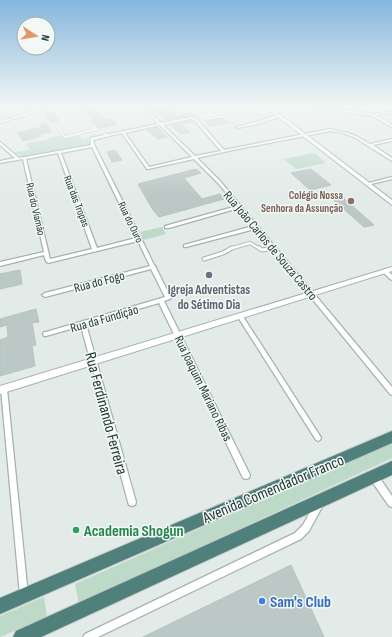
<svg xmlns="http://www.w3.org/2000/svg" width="392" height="637" font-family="'Sofia Sans Condensed',sans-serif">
<rect width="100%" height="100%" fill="#e2ebe8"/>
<path fill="#bddac9" d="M 61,135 L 69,138 L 80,136 L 82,140 L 88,139 L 90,145 L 22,157 L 15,152 L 30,150 L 26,143 L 49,140 L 50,138 Z
M 314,153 L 326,163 L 296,169 L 284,159 Z
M 162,227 L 166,234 L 144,240 L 140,232 Z
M 392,443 L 392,458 L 79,604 L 75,584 Z
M 44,597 L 47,617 L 0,637 L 0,616 Z"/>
<path fill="#bbc8c5" stroke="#b5c4c0" d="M 81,106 L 93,106 L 107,120 L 111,119 L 117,124 L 100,128 L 90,120 L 94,119 Z
M 170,108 L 178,116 L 190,113 L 195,116 L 191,116 L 167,120 L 156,111 Z
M 53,112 L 59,121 L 50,122 L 44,114 Z
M 223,118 L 228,123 L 210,126 L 206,121 Z
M 191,121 L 193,122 L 181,124 L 190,132 L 181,134 L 171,125 Z
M 46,123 L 52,132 L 39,134 L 41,136 L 23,141 L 17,133 L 42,127 L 40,125 Z
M 157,127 L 167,137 L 158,139 L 147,130 Z
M 115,150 L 122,160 L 112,162 L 107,152 Z
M 196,169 L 201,173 L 184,178 L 202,199 L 220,194 L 224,199 L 159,217 L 153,210 L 138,184 Z
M 311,169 L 331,185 L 310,190 L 291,173 Z
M 339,194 L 348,202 L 374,225 L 364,227 L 329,196 Z
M 20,270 L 22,284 L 0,289 L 0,274 Z
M 36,309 L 39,322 L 32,323 L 36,345 L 32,346 L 35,366 L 0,376 L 0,340 L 8,337 L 7,325 L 0,327 L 0,319 Z
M 291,565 L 324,637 L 143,637 Z"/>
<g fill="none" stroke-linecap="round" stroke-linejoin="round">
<defs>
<path id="service-far2" d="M 70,106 L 69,108 L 78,108 L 79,106
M 257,106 L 270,111
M 76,109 L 92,126 L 107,135
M 227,115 L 206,119 L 200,116 L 230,106
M 247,115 L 271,112
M 201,117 L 233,111 L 235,109 L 233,106
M 55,123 L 65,137 L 97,129"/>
<path id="service-far1" d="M 229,249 L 250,243 L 260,249
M 268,249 L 274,248"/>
<path id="service" d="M 259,248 L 262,250 L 274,248
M 204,259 L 223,253 L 232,248"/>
<path id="minor" d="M 141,106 L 144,106 L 148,110 L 163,106 L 170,106 L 149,111 L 161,123 L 191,117 L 196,118 L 224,150 L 330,129 L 348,133 L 356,136 L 370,144 L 392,139 L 392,141 L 373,145 L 392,158 L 392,161 L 354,137 L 339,132 L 330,131 L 233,150 L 197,158 L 220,181 L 392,387 L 392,395 L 390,394 L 255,229 L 186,247 L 184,247 L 184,245 L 253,226 L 239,208 L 169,228 L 165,228 L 165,226 L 237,206 L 218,183 L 194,159 L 148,169 L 147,169 L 122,133 L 93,140 L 95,146 L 141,238 L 142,239 L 142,240 L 154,265 L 156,267 L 156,268 L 171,298 L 170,299 L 164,301 L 250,475 L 249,478 L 246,479 L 243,478 L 159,303 L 86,324 L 136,502 L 135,505 L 132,506 L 129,505 L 128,502 L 81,326 L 46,336 L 44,336 L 43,334 L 44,332 L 46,332 L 165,297 L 151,269 L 45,297 L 42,295 L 45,293 L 150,266 L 138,241 L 48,263 L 46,261 L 44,255 L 0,266 L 0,262 L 44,252 L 23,159 L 0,163 L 0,161 L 15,158 L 0,145 L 0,142 L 19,158 L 91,145 L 90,138 L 158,124 ZM 191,119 L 194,120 L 221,151 L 195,156 L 163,125 ZM 160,125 L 192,157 L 149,167 L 125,133 ZM 92,147 L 136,238 L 97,248 L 61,153 ZM 58,153 L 92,249 L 50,259 L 26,159 Z
M 318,106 L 373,114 L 392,111 L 392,113 L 376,115 L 392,125 L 392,127 L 372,116 L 308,106 Z
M 278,115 L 280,116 L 279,117 L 258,124 L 238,128 L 236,127 L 256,122 Z
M 392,177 L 392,179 L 367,185 L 365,184 Z
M 385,269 L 387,270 L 392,275 L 392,280 L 390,279 L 383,272 L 383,270 Z
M 240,314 L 242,315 L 320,436 L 321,438 L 320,440 L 318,441 L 316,440 L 238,317 L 237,316 L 238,315 Z
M 4,386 L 6,387 L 7,389 L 28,595 L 27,598 L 24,599 L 21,598 L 20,595 L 1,389 L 2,387 Z
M 374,473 L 377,474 L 392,496 L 392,507 L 389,506 L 371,480 L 370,477 L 371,474 Z
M 319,500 L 322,501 L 323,504 L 322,507 L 309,531 L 301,539 L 98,637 L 83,637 L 85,634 L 295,533 L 303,525 L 316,501 Z"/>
<path id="tertiary" d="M 264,106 L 269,106 L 392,200 L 392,205 Z
M 392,267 L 392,271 L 0,394 L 0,386 Z"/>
<path id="secondary" d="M 49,106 L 57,106 L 0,123 L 0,121 Z"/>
<path id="trunk" d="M 392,431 L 392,443 L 0,614 L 0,598 Z
M 392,461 L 392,475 L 41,637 L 13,637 L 16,631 Z"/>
</defs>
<use href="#service-far2" stroke="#a5b2af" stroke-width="3"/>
<use href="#service-far1" stroke="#a5b2af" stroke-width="4"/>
<use href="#service" stroke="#a5b2af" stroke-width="5"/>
<use href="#minor" stroke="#a5b2af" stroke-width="2.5"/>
<use href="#tertiary" stroke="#a5b2af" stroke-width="2"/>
<use href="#secondary" stroke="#a2b5b1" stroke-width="2"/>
<use href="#trunk" stroke="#c2c8c7" stroke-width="2"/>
<use href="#service-far2" stroke="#fff" stroke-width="2"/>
<use href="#service-far1" stroke="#fff" stroke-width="2.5"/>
<use href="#service" stroke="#fff" stroke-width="3"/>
<use href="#minor" fill="#fff" fill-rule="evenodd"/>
<use href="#tertiary" fill="#fff" fill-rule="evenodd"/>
<use href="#secondary" fill="#fff" fill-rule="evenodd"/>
<use href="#trunk" fill="#4f807b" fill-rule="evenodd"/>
</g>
<linearGradient id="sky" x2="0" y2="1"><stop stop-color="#85b6dc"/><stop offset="0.54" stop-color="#f2f6f5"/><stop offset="1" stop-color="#f2f6f5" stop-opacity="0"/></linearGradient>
<rect width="392" height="196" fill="url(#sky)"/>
<circle fill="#8d6e63" stroke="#f2f8f6" stroke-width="1.5" cx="351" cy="201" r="4"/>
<circle fill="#6b7280" stroke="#f2f8f6" stroke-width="1.5" cx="209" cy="275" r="4"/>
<circle fill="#2e9e5b" stroke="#f2f8f6" stroke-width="1.5" cx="76" cy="530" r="4"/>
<circle fill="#3f7fe0" stroke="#f2f8f6" stroke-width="1.5" cx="262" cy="601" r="4"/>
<g text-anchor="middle" stroke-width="3" stroke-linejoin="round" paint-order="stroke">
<g font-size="11" font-weight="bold" fill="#785e54" stroke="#f2f8f6" text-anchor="end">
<text x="343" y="199">Colégio Nossa<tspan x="343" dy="13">Senhora da Assunção</tspan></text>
</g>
<g font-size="11" fill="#243a37" stroke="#f2f8f6">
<text transform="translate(77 201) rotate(69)" y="4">Rua das Tropas</text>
<text transform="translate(36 209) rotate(77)" y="4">Rua do Viamão</text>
<text transform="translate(131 222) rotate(64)" y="4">Rua do Ouro</text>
</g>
<g font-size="13" fill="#243a37" stroke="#f2f8f6">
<text transform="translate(271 245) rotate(50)" y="5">Rua João Carlos de Souza Castro</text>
<text transform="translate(99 281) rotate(-15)" y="5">Rua do Fogo</text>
<text transform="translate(104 318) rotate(-16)" y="5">Rua da Fundição</text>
<text transform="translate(204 388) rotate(64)" y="5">Rua Joaquim Mariano Ribas</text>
</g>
<g font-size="13" font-weight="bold" fill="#5b616d" stroke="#f2f8f6">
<text x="209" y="294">Igreja Adventistas<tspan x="209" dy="15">do Sétimo Dia</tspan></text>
</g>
<g font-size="16" fill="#243a37" stroke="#f2f8f6">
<text transform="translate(107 413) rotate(75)" y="6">Rua Ferdinando Ferreira</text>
<text transform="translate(273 488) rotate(-23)" y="6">Avenida Comendador Franco</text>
</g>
<g font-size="16" font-weight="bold" fill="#27864d" stroke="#f2f8f6" text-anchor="start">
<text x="84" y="536">Academia Shogun</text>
</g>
<g font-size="16" font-weight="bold" fill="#366cbe" stroke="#f2f8f6" text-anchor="start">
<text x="270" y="607">Sam's Club</text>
</g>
</g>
<g transform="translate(36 36) rotate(102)"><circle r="19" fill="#f2f8f6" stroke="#a0acaa"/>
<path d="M0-3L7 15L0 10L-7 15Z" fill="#e49768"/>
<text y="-6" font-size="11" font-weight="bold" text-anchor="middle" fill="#243a37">N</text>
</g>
</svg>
